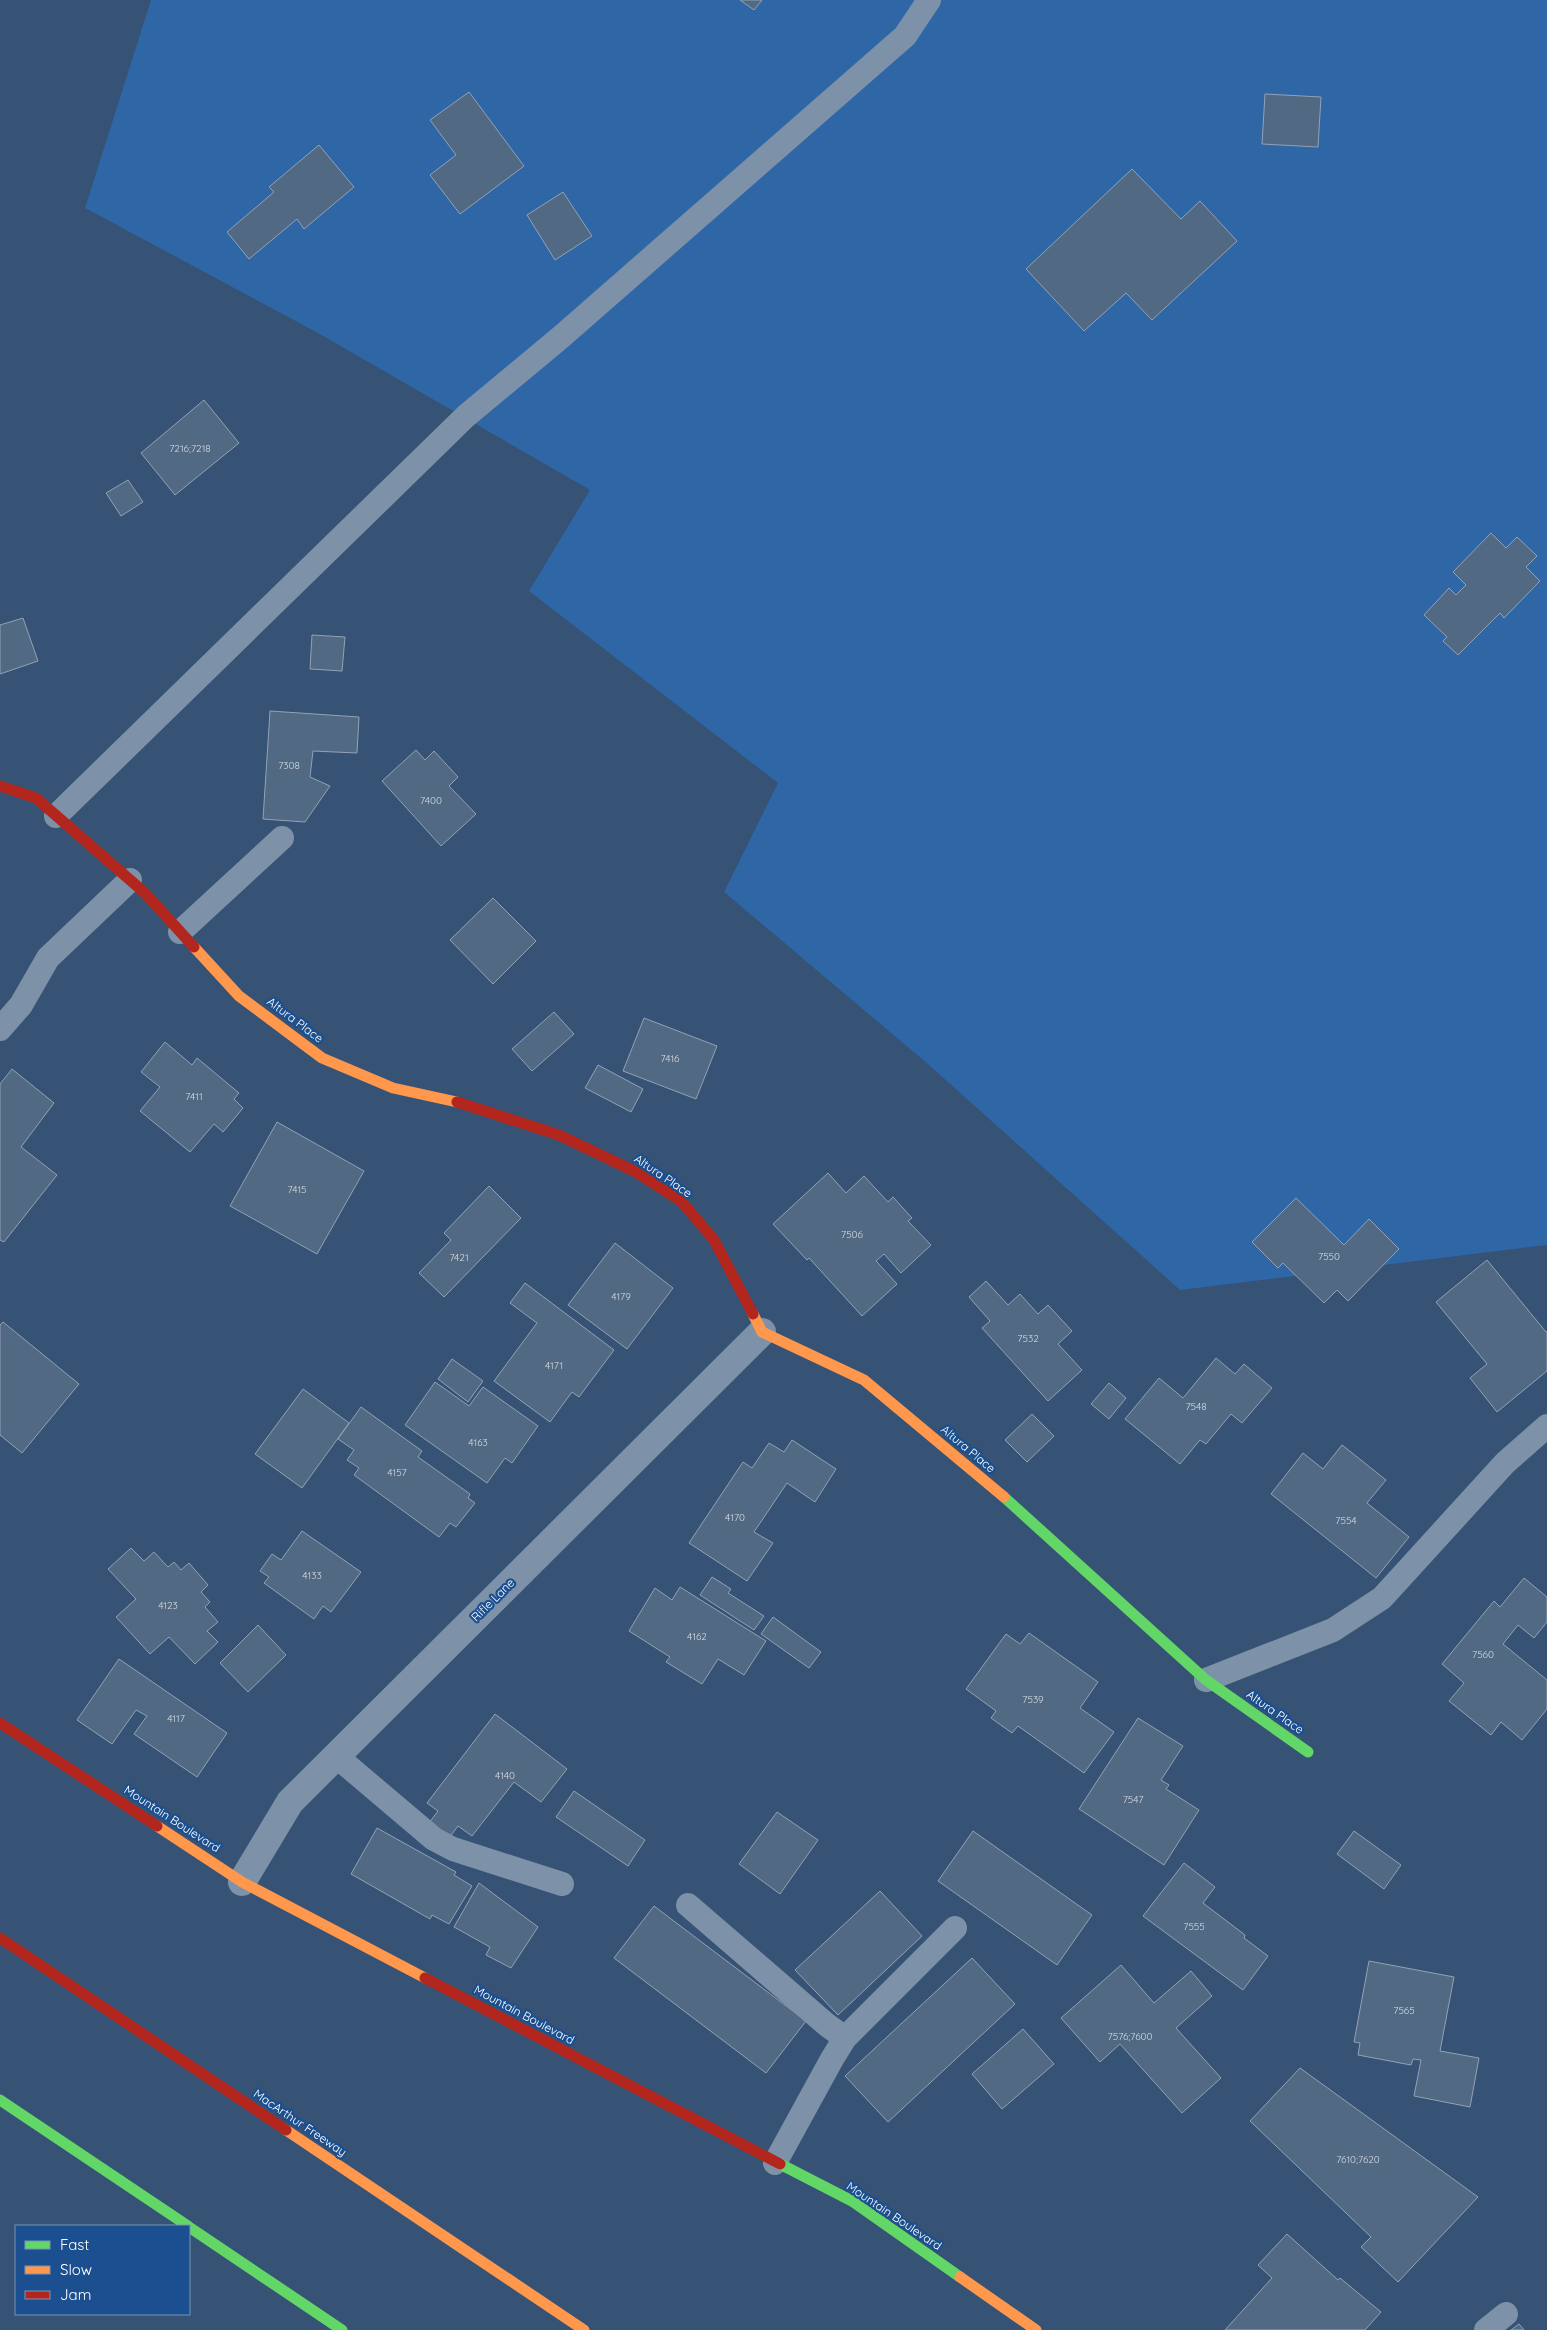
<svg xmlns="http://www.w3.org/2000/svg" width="1547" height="2330" font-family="Quicksand,sans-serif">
<rect width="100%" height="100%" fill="#365274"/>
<path fill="#2f66a5" d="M 151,0 L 1547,0 L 1547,1245 L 1180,1290 L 929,1065 L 724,892 L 778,783 L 529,591 L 590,490 L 318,333 L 85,208 Z"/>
<path fill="#526984" stroke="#92a2b6" d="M 740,0 L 762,0 L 754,10 Z
M 469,92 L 524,166 L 460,214 L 430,175 L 456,155 L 430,120 Z
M 1265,94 L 1321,97 L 1318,147 L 1262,144 Z
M 319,145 L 354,187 L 304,229 L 297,219 L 249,259 L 227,232 L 274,192 L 269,187 Z
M 1132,169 L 1181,219 L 1200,201 L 1237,241 L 1152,320 L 1126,293 L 1084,331 L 1026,269 Z
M 563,192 L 592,236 L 555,260 L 527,215 Z
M 204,400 L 239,443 L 175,495 L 141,453 Z
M 128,480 L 143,502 L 121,516 L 106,493 Z
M 1491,533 L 1506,548 L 1517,537 L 1537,556 L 1526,567 L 1540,581 L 1504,618 L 1500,613 L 1458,655 L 1443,641 L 1447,637 L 1424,615 L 1449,588 L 1456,595 L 1466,585 L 1453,572 Z
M 23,618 L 38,661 L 0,674 L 0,625 Z
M 312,635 L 345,637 L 342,671 L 310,669 Z
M 270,711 L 359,717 L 357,753 L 313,751 L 310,777 L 330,786 L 305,822 L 263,819 Z
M 416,750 L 425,760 L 434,751 L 458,777 L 449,786 L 476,814 L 441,846 L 382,781 Z
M 493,898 L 536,941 L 493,984 L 450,940 Z
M 554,1012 L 574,1034 L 532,1071 L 512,1049 Z
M 644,1018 L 717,1046 L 696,1099 L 623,1071 Z
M 165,1042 L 192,1065 L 197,1058 L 239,1093 L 234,1099 L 243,1108 L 223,1132 L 214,1124 L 190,1152 L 140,1111 L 160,1087 L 141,1072 Z
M 598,1065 L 643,1089 L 631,1112 L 585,1088 Z
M 12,1069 L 54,1103 L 21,1147 L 57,1175 L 4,1242 L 0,1240 L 0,1084 Z
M 277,1122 L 364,1171 L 317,1254 L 230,1206 Z
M 828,1173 L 846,1193 L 864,1176 L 888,1202 L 893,1197 L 912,1218 L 908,1221 L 931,1245 L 901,1273 L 884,1254 L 876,1261 L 897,1284 L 862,1316 L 809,1258 L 807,1260 L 773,1224 Z
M 489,1186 L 521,1218 L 444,1297 L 419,1273 L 451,1240 L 444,1233 Z
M 1296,1198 L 1344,1245 L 1369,1219 L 1399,1249 L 1348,1301 L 1337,1290 L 1324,1303 L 1283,1263 L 1278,1268 L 1252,1242 Z
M 615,1243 L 673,1288 L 627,1349 L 568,1305 Z
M 1487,1260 L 1546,1332 L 1547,1331 L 1547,1371 L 1497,1412 L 1470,1378 L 1487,1364 L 1436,1302 Z
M 986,1281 L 1008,1305 L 1020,1294 L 1038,1314 L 1048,1305 L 1072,1331 L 1058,1344 L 1082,1370 L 1048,1401 L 982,1328 L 990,1321 L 969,1297 Z
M 525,1283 L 614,1350 L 579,1397 L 572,1392 L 550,1422 L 494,1381 L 537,1323 L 510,1303 Z
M 3,1322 L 79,1384 L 22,1453 L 0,1435 L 0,1325 Z
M 1216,1358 L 1235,1374 L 1244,1364 L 1272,1388 L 1242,1423 L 1231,1414 L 1206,1444 L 1200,1440 L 1180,1464 L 1125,1419 L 1159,1378 L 1183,1398 Z
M 452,1359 L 483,1381 L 468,1402 L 438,1379 Z
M 435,1382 L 469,1406 L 483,1387 L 538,1426 L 512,1463 L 505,1458 L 487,1483 L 405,1425 Z
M 1109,1383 L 1126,1398 L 1109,1419 L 1091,1404 Z
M 303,1389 L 349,1423 L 302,1488 L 255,1454 Z
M 361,1407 L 422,1451 L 418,1457 L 470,1494 L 468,1498 L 475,1503 L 456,1527 L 450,1523 L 439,1537 L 354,1475 L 359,1468 L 347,1460 L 354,1450 L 338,1439 Z
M 1032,1414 L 1054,1436 L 1027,1462 L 1005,1440 Z
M 792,1440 L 836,1469 L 815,1502 L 787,1483 L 754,1532 L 773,1543 L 747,1581 L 689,1543 L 743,1462 L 752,1468 L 769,1443 L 784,1452 Z
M 1342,1445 L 1386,1480 L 1367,1503 L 1409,1537 L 1376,1578 L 1271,1494 L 1303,1453 L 1323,1469 Z
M 302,1531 L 361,1572 L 331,1612 L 323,1606 L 314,1619 L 264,1583 L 269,1577 L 260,1571 L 272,1554 L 281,1560 Z
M 131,1548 L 144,1561 L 154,1552 L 168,1567 L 174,1562 L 181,1570 L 189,1563 L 208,1585 L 201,1592 L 210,1602 L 205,1607 L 218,1622 L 207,1631 L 218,1642 L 195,1664 L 169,1637 L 150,1654 L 116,1617 L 136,1599 L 108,1569 Z
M 712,1577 L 731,1589 L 728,1593 L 764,1616 L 754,1630 L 700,1595 Z
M 1524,1578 L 1547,1597 L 1547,1622 L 1534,1638 L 1518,1625 L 1503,1644 L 1547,1680 L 1547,1709 L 1522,1740 L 1501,1722 L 1491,1735 L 1449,1701 L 1464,1683 L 1442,1664 L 1494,1601 L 1500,1607 Z
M 680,1587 L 766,1641 L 744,1675 L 718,1659 L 702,1684 L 666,1662 L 670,1657 L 629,1631 L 655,1588 L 672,1600 Z
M 773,1617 L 821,1652 L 809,1668 L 761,1634 Z
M 258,1625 L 286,1655 L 248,1692 L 220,1663 Z
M 1029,1633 L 1098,1682 L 1080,1708 L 1114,1732 L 1084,1773 L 1018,1726 L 1012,1733 L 991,1718 L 996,1711 L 966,1689 L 1006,1634 L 1020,1644 Z
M 119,1659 L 227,1733 L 197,1777 L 134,1734 L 147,1716 L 136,1710 L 112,1744 L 77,1720 Z
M 495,1714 L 567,1769 L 541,1802 L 514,1782 L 472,1836 L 458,1826 L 449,1838 L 429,1823 L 438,1811 L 427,1803 Z
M 1138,1718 L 1183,1746 L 1161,1780 L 1169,1785 L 1166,1789 L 1199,1810 L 1164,1865 L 1079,1809 Z
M 574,1791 L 645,1840 L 628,1866 L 556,1817 Z
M 777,1812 L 818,1840 L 780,1894 L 739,1864 Z
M 377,1828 L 456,1872 L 454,1875 L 472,1886 L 449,1924 L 432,1915 L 430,1919 L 351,1874 Z
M 973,1831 L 1092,1915 L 1057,1965 L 938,1881 Z
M 1354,1831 L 1401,1865 L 1384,1889 L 1337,1854 Z
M 1184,1863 L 1215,1887 L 1203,1903 L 1245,1935 L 1244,1938 L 1268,1956 L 1243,1990 L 1143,1916 Z
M 479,1883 L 538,1927 L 511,1968 L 486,1955 L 490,1947 L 454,1927 Z
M 880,1891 L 922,1936 L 838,2015 L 795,1970 Z
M 654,1906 L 806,2021 L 766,2073 L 614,1958 Z
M 972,1958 L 1015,2004 L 888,2122 L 845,2076 Z
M 1369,1961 L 1454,1977 L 1440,2051 L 1479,2058 L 1470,2107 L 1414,2096 L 1421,2060 L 1413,2059 L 1411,2065 L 1358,2055 L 1360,2043 L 1354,2042 Z
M 1121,1965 L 1154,2003 L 1191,1971 L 1212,1996 L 1176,2028 L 1221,2078 L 1182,2113 L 1120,2044 L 1100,2062 L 1061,2018 Z
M 1023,2029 L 1054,2064 L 1002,2109 L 972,2074 Z
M 1300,2068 L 1478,2197 L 1398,2282 L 1361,2247 L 1371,2237 L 1250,2121 Z
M 1287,2234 L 1338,2280 L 1340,2278 L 1381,2312 L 1365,2330 L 1225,2330 L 1272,2278 L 1258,2265 Z
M 1519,2324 L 1524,2330 L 1511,2330 Z"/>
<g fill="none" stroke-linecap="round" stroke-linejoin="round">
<path stroke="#7d92a8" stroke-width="24" d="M 56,816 L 466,416 L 561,337 L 905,36 L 929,0
M 180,932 L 282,838
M 0,1029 L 21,1005 L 48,958 L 130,880
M 1206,1680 L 1333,1630 L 1382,1598 L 1505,1463 L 1547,1426
M 336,1756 L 434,1839 L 453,1849 L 562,1884
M 688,1905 L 827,2025 L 845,2038
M 775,2163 L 832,2059 L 845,2038 L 955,1928
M 1486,2330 L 1506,2314"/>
<path stroke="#7d92a8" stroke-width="28" d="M 242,1882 L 290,1802 L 762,1332"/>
<path stroke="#63d668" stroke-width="11" d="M 1004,1497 L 1206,1680 L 1308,1752
M 0,2100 L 188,2226
M 780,2164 L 852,2201 L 960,2277
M 189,2227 L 342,2330"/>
<path stroke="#ff974d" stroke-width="11" d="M 194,947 L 239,996 L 322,1058 L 393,1088 L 457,1102
M 753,1314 L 762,1332 L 864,1380 L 1004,1497
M 157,1826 L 242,1882 L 425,1978
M 286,2130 L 584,2330
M 960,2277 L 1036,2330"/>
<path stroke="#b3261e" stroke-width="11" d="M 0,786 L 36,798 L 145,893 L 194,947
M 457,1102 L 559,1135 L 634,1171 L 682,1202 L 714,1240 L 753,1314
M 0,1723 L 157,1826
M 0,1938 L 286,2130
M 425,1978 L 780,2164"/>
</g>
<g text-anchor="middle" stroke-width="4.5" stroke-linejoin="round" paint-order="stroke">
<g font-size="10" fill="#d4dae0">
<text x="190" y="452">7216;7218</text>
<text x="289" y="769">7308</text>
<text x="431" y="804">7400</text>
<text x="670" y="1062">7416</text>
<text x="194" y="1100">7411</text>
<text x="297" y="1193">7415</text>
<text x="852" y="1238">7506</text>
<text x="1329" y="1260">7550</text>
<text x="459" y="1261">7421</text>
<text x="621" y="1300">4179</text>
<text x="1028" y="1342">7532</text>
<text x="554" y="1369">4171</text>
<text x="1196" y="1410">7548</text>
<text x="478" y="1446">4163</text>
<text x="397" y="1476">4157</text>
<text x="735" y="1521">4170</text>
<text x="1346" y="1524">7554</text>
<text x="312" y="1579">4133</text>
<text x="168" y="1609">4123</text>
<text x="697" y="1640">4162</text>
<text x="1483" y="1658">7560</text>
<text x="1033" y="1703">7539</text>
<text x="176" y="1722">4117</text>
<text x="505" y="1779">4140</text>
<text x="1133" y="1803">7547</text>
<text x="1194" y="1930">7555</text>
<text x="1404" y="2014">7565</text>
<text x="1130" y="2040">7576;7600</text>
<text x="1358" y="2163">7610;7620</text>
</g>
<g font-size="12" fill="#fff" stroke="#1b4f8f">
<text transform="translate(295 1020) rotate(37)" y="4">Altura Place</text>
<text transform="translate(663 1176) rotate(34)" y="4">Altura Place</text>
<text transform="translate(968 1449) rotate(40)" y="4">Altura Place</text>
<text transform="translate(493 1600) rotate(-45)" y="4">Rifle Lane</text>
<text transform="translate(1275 1712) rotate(35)" y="4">Altura Place</text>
<text transform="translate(172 1819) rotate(33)" y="4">Mountain Boulevard</text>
<text transform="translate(524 2015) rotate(28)" y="4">Mountain Boulevard</text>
<text transform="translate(300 2123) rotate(34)" y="4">MacArthur Freeway</text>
<text transform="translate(894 2216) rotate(34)" y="4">Mountain Boulevard</text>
</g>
</g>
<rect x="15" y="2225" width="175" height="90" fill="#1b4f8f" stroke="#7695bc"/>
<rect x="25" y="2241" width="25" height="8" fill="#63d668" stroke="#7695bc"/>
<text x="60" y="2250" font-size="15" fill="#ffffff">Fast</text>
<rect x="25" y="2266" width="25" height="8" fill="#ff974d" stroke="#7695bc"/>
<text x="60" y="2275" font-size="15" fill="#ffffff">Slow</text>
<rect x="25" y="2291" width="25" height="8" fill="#b3261e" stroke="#7695bc"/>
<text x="60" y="2300" font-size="15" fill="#ffffff">Jam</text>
</svg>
